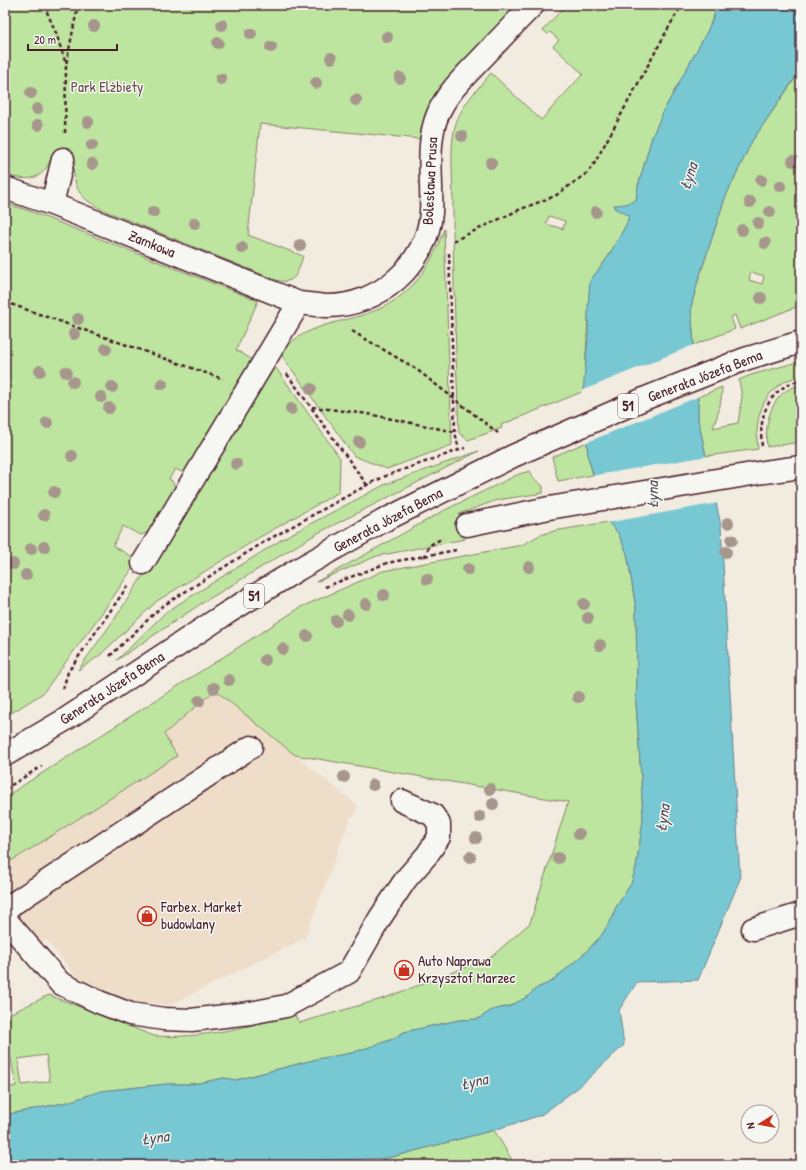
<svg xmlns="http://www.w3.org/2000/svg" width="806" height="1170" font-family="'Patrick Hand',sans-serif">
<rect width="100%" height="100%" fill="#f2ebdf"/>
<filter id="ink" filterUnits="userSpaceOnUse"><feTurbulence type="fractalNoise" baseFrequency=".025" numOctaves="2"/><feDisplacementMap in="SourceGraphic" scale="8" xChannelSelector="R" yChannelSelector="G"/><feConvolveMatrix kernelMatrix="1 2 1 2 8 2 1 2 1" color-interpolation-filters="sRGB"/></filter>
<g filter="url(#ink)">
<path fill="#eeddc9" d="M 215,690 L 358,806 L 354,817 L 351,816 L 305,938 L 172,1004 L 143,1003 L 116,999 L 78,980 L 47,940 L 41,943 L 5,901 L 5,864 L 18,857 L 177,756 L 164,734 Z"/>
<path fill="#bee5a0" stroke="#848266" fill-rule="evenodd" d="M 5,5 L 520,5 L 425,119 L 420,139 L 260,124 L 248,235 L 303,256 C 298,271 296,286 276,280 L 103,210 C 78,197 74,189 73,161 L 52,156 C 43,182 28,181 5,175 Z
M 566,5 L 718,5 L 708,30 L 664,110 L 652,137 L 638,186 L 636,200 L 626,204 L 623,213 L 629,216 L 626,225 L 608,257 L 590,281 L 584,391 L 501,425 L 502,428 L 468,440 L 459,433 C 456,356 453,279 453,202 C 453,179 449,144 456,123 C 463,103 478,89 491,73 L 541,120 L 583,74 L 553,46 L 559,40 L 550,32 L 548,34 L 543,30 ZM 549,216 L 565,221 L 563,229 L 546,224 Z
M 801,70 L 801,305 L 740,329 L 735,315 L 731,317 L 735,329 L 694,345 L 691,307 L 697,284 L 725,198 L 752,141 ZM 751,272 L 764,276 L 762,284 L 749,280 Z
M 5,203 L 27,210 L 258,301 L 236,350 L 253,360 L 187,470 L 182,472 L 175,469 L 169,479 L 172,481 L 176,489 L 151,529 L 146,533 L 140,535 L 123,526 L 113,546 L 138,560 L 107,606 L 43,693 L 5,717 Z
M 444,229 L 452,445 L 387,469 L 354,456 L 280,353 C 303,327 328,325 359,316 C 405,304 429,273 444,229 Z
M 801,361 L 801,376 C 765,383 753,416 758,449 L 706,456 L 698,419 L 698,397 L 722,387 C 722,402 718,414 713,428 L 738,423 L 742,397 L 739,380 L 751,375 Z
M 273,364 L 340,458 L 339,492 L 260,537 L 157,601 L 99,656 L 78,670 L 116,617 L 149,566 Z
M 801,385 L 801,442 L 767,447 C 764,421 772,390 801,385 Z
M 587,442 L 588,457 L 593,475 L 558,481 L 552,457 Z
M 479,451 L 316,534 L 199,605 L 117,660 L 166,612 L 289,535 L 386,484 Z
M 530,471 L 534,479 L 543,486 L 543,493 L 497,500 L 459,514 L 465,539 L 377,556 L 316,582 L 445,510 L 519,474 Z
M 608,522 L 618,533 L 627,553 L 636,609 L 637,677 L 636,703 L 641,777 L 643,820 L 636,868 L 631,884 L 615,909 L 613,917 L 601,936 L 585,953 L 551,982 L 537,988 L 527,997 L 510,1006 L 492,1010 L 478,1019 L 459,1020 L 404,1032 L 393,1039 L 352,1053 L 317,1059 L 236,1080 L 224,1078 L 194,1084 L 167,1084 L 101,1091 L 68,1102 L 5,1115 L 5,1088 L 16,1086 L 10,1054 L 5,1054 L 5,1016 L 49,995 L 154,1036 C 200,1039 251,1027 294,1013 L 299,1023 L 385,998 L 490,958 L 530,923 L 568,802 L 295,755 L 215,690 L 164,734 L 177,756 L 18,857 L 5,864 L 5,797 L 301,607 L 383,571 L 522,545 L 540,535 L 554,531 ZM 46,1055 L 50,1081 L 22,1085 L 18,1059 Z
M 494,1130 L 515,1165 L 366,1165 L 388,1158 Z"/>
<path fill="#78c8d3" stroke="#668490" d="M 718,5 L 801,5 L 801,69 L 752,141 L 725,198 L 697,284 L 691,307 L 698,401 L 698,419 L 721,526 L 740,879 L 698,980 L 637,982 L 619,1010 L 624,1045 L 580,1086 L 541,1115 L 494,1130 L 388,1158 L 309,1161 L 282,1165 L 5,1165 L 5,1115 L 68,1102 L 101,1091 L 167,1084 L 194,1084 L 224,1078 L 236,1080 L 317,1059 L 352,1053 L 393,1039 L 404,1032 L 459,1020 L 478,1019 L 492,1010 L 510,1006 L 527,997 L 537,988 L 551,982 L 585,953 L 601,936 L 613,917 L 615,909 L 631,884 L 636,868 L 643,820 L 641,777 L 636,703 L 637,677 L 636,608 L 627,553 L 618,533 L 608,522 L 588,457 L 583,392 L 588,338 L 588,306 L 590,281 L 608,257 L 626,225 L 629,216 L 614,208 L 614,205 L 626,204 L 636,200 L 638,186 L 652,137 L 664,110 L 708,30 Z"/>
<path fill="#f2ebdf" d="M 696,344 L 700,396 L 585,443 L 581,391 Z
M 708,456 L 718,503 L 606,523 L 591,476 Z"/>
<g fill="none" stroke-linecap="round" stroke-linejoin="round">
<defs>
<path id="minor" d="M 5,188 L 52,204 L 299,303 C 308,304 317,305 326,306 C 378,307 427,265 431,213 C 433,182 425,144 438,114 C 447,92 467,74 483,57 C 499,40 516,22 533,5
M 52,204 L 63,159
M 467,525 L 549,508 L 764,472 L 801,467
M 143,563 L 299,303
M 5,909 L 251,747
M 5,919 L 60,983 L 99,1002 L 130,1014 L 164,1019 L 191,1020 L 250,1013 L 286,1006 L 349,972 L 380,918 L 406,879 L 427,855 L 439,837 L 439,824 L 433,815 L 402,801
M 753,929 L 801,914"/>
<path id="major" d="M 5,755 L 63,721 L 227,613 L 297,570 L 383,521 L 513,456 L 646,398 L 745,359 L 801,342"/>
</defs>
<use href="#minor" stroke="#4a1f2b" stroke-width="25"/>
<use href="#major" stroke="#4a1f2b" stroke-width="25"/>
<path stroke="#4a1f2b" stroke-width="2.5" stroke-dasharray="4 3" stroke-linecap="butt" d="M 44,5 L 56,33 L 66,64
M 65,133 L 66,65 L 78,5
M 801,182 L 798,195 L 801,205
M 453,241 L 521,209 L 555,196 L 587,173 L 594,164 L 670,25 L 682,5
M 449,253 L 455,432 L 459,450
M 5,302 L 223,379
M 352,331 L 416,369 L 498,433
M 287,374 L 367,485
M 312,407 L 368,414 L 455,432
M 762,446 C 758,415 769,388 801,380
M 424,557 L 430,545 L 443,538
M 325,587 L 387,563 L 456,550
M 110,656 L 161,607 L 264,542 L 367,485 L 388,475 L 465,448
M 63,689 L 68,672 L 129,584
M 5,789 L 42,766"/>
<use href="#minor" stroke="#f6f6f2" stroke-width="22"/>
<use href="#major" stroke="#f6f6f2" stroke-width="22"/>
</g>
<g fill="#a6968c">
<circle cx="222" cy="25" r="6"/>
<circle cx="94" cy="26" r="6"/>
<circle cx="251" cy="34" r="6"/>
<circle cx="387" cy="37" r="6"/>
<circle cx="218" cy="43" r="6"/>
<circle cx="271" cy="47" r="6"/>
<circle cx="331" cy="58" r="6"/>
<circle cx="400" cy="78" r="6"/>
<circle cx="221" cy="79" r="6"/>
<circle cx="316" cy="83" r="6"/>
<circle cx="31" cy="93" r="6"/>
<circle cx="356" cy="100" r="6"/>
<circle cx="37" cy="109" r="6"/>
<circle cx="88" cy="122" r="6"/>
<circle cx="38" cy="125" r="6"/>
<circle cx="462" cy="136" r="6"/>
<circle cx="92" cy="145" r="6"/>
<circle cx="793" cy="161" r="6"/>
<circle cx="491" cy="163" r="6"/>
<circle cx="92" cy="164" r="6"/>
<circle cx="761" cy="180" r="6"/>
<circle cx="780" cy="186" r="6"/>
<circle cx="750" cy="202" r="6"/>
<circle cx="153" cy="212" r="6"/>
<circle cx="596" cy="212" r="6"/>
<circle cx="770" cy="212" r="6"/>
<circle cx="195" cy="223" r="6"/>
<circle cx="758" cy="223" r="6"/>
<circle cx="742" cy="230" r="6"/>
<circle cx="765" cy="243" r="6"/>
<circle cx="300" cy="245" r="6"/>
<circle cx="242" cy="248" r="6"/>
<circle cx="761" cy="298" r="6"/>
<circle cx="78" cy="319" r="6"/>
<circle cx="74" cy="334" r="6"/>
<circle cx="106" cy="349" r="6"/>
<circle cx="40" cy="371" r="6"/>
<circle cx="66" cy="372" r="6"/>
<circle cx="73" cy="382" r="6"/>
<circle cx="162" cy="384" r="6"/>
<circle cx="112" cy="387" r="6"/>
<circle cx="311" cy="389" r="6"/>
<circle cx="101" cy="397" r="6"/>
<circle cx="109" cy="408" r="6"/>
<circle cx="291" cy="409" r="6"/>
<circle cx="47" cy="423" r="6"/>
<circle cx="359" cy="442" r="6"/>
<circle cx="72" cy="456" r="6"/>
<circle cx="236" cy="464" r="6"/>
<circle cx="54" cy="492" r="6"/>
<circle cx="44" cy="515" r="6"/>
<circle cx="728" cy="523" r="6"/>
<circle cx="732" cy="540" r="6"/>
<circle cx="44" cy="547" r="6"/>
<circle cx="31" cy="549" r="6"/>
<circle cx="726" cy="552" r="6"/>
<circle cx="13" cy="564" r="6"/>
<circle cx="529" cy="567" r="6"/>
<circle cx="468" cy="569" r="6"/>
<circle cx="26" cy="575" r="6"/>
<circle cx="427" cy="579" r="6"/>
<circle cx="384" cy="595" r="6"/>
<circle cx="366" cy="604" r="6"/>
<circle cx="584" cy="604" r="6"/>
<circle cx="348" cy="615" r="6"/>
<circle cx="588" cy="618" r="6"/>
<circle cx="336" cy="621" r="6"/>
<circle cx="307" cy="636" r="6"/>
<circle cx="600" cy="645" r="6"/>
<circle cx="283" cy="649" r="6"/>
<circle cx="265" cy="660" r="6"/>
<circle cx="229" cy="680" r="6"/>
<circle cx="214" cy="688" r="6"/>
<circle cx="578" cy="697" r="6"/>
<circle cx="199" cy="701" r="6"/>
<circle cx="344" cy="777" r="6"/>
<circle cx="373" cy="785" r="6"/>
<circle cx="490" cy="789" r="6"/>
<circle cx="493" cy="804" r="6"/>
<circle cx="480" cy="817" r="6"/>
<circle cx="579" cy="834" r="6"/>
<circle cx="476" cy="838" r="6"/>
<circle cx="470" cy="857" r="6"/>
<circle cx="558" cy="858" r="6"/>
</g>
</g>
<defs>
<symbol id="shop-ring" viewBox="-11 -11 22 22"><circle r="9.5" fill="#f6f6f2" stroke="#c8321e" stroke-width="1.5"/><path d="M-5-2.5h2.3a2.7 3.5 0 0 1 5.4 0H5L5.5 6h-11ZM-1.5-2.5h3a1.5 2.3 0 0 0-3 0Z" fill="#c8321e"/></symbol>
</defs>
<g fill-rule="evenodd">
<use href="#shop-ring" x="136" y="905" width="22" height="22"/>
<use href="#shop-ring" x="393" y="959" width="22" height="22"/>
</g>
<g text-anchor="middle" stroke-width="3" stroke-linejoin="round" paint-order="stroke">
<g fill="#f6f6f2" stroke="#7e6067" stroke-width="1">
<rect x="618" y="394" width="20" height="24" rx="3"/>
<rect x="244" y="584" width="20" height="24" rx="3"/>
</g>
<g font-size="14" font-weight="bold" fill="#4a1f2b">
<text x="628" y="411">51</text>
<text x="254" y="601">51</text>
</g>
<g font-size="15" fill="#675048" stroke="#f6f6f2">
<text x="107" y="92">Park Elżbiety</text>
</g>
<g font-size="15" fill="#4a1f2b" stroke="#f6f6f2">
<text transform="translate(430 181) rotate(-87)" y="5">Bolesława Prusa</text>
<text transform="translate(152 244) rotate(22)" y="5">Zamkowa</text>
<text transform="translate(705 376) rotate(-21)" y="5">Generała Józefa Bema</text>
<text transform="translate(388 520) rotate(-28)" y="5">Generała Józefa Bema</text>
<text transform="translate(112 688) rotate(-33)" y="5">Generała Józefa Bema</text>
</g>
<g font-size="15" fill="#4a1f2b" stroke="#f6f6f2" text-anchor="start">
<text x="161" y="912">Farbex. Market<tspan x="161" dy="17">budowlany</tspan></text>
<text x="418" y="966">Auto Naprawa<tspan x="418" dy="17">Krzysztof Marzec</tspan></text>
</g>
<g font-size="16" font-style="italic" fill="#58525d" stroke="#f6f6f2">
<text transform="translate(688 176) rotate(-72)" y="6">Łyna</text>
<text transform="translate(652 495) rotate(-90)" y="6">Łyna</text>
<text transform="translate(662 818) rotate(-82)" y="6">Łyna</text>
<text transform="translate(474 1081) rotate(-13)" y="6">Łyna</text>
<text transform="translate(155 1137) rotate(-7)" y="6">Łyna</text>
</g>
</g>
<rect width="806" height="1170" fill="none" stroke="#f6f6f2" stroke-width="20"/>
<rect x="10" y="10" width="786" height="1150" fill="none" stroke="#4a1f2b" stroke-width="1.5" filter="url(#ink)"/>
<g transform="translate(760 1124) rotate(259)"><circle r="19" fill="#f6f6f2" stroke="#b1a0a2"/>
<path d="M0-3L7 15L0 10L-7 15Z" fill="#c8321e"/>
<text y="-6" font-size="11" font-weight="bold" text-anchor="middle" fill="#4a1f2b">N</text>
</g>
<path d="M28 44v6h89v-6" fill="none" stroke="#4a1f2b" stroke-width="2"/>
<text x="34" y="44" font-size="12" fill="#4a1f2b" stroke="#f6f6f2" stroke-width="3" paint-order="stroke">20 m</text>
</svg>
